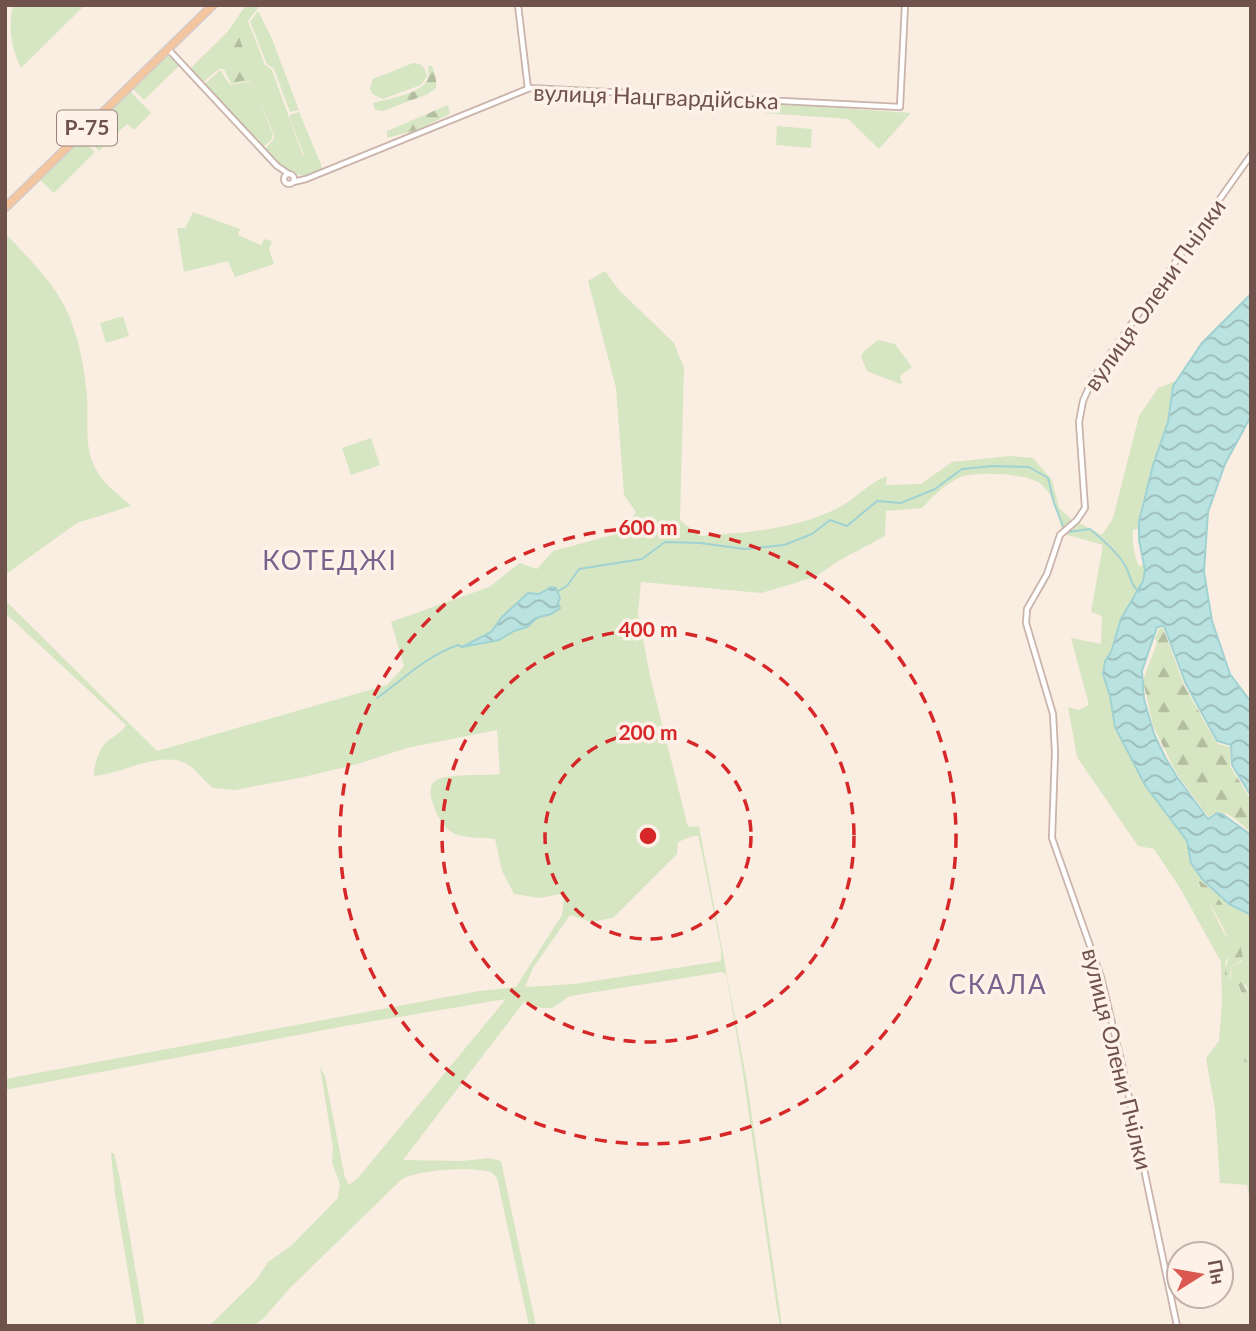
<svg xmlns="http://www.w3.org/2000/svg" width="1256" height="1331" font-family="Lato,sans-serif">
<defs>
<pattern id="forest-firs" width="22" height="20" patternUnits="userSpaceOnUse" patternTransform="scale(1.75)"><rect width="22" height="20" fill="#d7e6c2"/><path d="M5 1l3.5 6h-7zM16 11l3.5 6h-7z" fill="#b3bda0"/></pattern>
<pattern id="water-waves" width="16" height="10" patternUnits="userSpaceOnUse" patternTransform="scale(1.75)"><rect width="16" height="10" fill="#b9e2e1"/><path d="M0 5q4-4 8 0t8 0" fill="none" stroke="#9bbab8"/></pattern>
</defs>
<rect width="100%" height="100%" fill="#faede2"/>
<path fill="#d7e6c2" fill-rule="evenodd" d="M 13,5 L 85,5 L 21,68 C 11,46 8,29 13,5 Z
M 247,5 L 256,5 L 258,8 L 248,21 L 265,65 L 272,70 L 303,156 L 304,155 L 290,119 L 290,115 L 299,112 L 321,164 L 322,169 L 305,176 L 296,174 L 280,164 L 265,149 L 274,139 L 274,135 L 257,94 L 273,135 L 272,139 L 263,147 L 205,84 L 220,70 L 230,85 L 249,82 L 254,87 L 249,81 L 231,84 L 224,69 L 219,69 L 203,82 L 190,69 C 202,56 215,45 227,32 C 235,23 238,14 247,5 Z
M 258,11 L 272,39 L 299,110 L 290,112 L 274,69 L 267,64 L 250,22 Z
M 166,53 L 179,66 L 144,100 L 132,88 Z
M 413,63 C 422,63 425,68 427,76 L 421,85 L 383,99 L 372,94 L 370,88 L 373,79 Z
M 129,90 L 151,113 L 134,130 L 127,124 L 99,151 L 83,135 Z
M 766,103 L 911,113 L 879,149 L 848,119 L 765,113 Z
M 777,126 L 812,129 L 811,148 L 776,145 Z
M 81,138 L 95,152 L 54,193 L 39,179 Z
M 193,212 L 240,229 L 238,235 L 261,245 L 264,239 L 272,241 L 269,249 L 274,264 L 235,277 L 228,261 L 184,272 L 177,228 L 185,228 Z
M 5,233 C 29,259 57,285 70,318 C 80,343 85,371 87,397 C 89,423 83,448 97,471 C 105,486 120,495 131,506 L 77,523 L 5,575 Z
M 605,271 L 619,290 L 674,343 L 684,368 L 680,520 L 700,536 C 746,533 796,529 838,508 C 856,499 868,483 887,476 L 886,485 L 921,484 L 952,462 L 1010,456 L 1033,458 L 1052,480 L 1059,508 L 1072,520 L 1062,530 C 1058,516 1053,494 1042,485 C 1029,473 976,471 961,477 C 946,483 933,496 922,508 L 886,511 L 885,536 L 840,560 L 815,577 L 761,593 L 641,582 L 638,612 L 650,676 L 688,827 L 699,826 L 747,1082 L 782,1326 L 780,1326 L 776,1303 L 742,1067 L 727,978 L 726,974 L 722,972 L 570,996 L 552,1008 L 541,1008 L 524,1002 L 403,1160 L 462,1161 L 489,1158 L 501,1161 L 536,1326 L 529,1326 L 497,1178 L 491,1172 C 469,1167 422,1169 402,1179 L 289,1289 L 264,1318 L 253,1326 L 209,1326 L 257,1279 L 268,1262 L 291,1246 L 338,1198 L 340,1185 L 332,1162 L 333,1148 L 320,1067 L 325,1076 L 345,1178 L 349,1185 L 358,1178 L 506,999 L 345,1026 L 5,1090 L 5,1079 L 479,991 L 516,987 L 562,915 L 564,898 L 561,894 L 539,898 L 514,894 L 502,871 L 495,839 C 460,836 445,841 432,801 C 430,795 429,786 435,781 C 445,773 485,776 500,774 L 497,730 L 407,748 L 354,765 L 304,777 L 235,790 L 213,788 C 203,781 196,768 185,763 C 160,751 120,774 94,776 C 94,764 99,747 109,740 C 116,735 122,732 126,725 L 5,613 L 5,600 L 157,751 L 387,685 L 404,666 L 391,622 L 489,587 L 520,563 L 537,569 L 553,551 L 624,532 L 636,512 L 624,495 L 616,388 L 588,281 ZM 693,836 L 698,836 L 701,848 L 721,949 L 721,961 L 575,984 L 525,987 L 533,968 L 570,915 L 591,922 L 613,918 L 677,854 L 678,842 Z
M 123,316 L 129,336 L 106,343 L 100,323 Z
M 878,340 L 895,344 L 912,367 L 900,376 L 902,383 L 900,384 L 867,371 L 861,357 L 863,352 Z
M 1176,381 C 1170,395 1171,409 1168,424 C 1160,459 1140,492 1138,529 L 1133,530 C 1132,542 1134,556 1139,566 L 1145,565 L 1143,582 L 1121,619 L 1104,670 L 1115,727 L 1145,785 L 1187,841 L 1191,863 L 1203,880 L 1229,904 L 1251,915 L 1251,999 L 1246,984 L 1239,988 C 1241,995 1246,1004 1246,1011 C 1246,1018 1247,1026 1247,1034 C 1248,1047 1239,1062 1251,1073 L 1251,1207 L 1247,1185 L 1220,1183 L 1215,1109 L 1206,1058 L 1219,1041 L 1222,1002 L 1221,962 L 1180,888 L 1154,849 L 1138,846 L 1077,757 L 1068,707 L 1079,710 L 1089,705 L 1071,638 L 1101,644 L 1102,616 L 1091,612 L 1103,545 L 1064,534 L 1077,522 L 1102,535 L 1113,518 L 1139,416 L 1158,388 ZM 1198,881 L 1203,883 C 1223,903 1241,932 1242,961 L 1232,966 L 1231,979 L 1225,963 L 1230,954 L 1229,943 Z
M 371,438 L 380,465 L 351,475 L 342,448 Z
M 111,1153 L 114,1153 L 120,1179 L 145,1326 L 137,1326 L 115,1194 Z"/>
<path fill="url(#forest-firs)" d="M 236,28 L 252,75 L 246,80 L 235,82 L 231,79 L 231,76 L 241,70 L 230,47 L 230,33 Z
M 428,66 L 432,66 C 435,74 437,80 436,88 L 428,94 L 383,111 L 375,110 L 373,103 C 386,99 424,94 428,78 C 429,77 428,67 428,66 Z
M 448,105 L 450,114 L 417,130 L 387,138 L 387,131 Z
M 1163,628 L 1184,685 L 1214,739 L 1218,744 L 1230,747 L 1230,766 L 1251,800 L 1251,832 C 1238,823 1224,803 1209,817 L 1178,776 L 1153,726 L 1143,680 L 1157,643 L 1155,638 L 1159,629 Z
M 1198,880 C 1222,893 1240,932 1243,959 L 1232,966 L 1229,981 L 1225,981 C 1223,968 1231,959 1229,947 C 1226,923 1206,903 1198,880 Z
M 1241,976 L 1251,999 L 1251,1073 L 1246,1068 L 1244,1058 L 1247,1036 L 1245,1017 L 1246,1009 L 1238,982 Z"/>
<path fill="url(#water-waves)" stroke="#a0d2d2" stroke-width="2" d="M 1251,294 L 1251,416 L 1225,464 L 1208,512 L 1204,572 L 1212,621 L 1230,674 L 1251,702 L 1251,796 L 1232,765 L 1231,745 L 1217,741 L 1186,684 L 1164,626 L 1157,627 L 1142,671 L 1144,699 L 1154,734 L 1165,757 L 1177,777 L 1208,819 L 1217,813 L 1222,814 L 1251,835 L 1251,915 L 1229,904 L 1203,880 L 1191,863 L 1187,841 L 1145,785 L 1115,727 L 1110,696 L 1103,674 L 1105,661 L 1111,652 L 1121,619 L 1143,581 L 1145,570 L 1139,540 L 1139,521 L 1153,465 L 1168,422 L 1173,386 L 1202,343 Z
M 551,587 L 556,588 L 560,598 L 558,603 L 560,608 L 551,614 L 537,618 L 527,627 L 514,631 L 499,640 L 462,647 L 491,632 L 502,617 L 528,593 L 539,594 Z"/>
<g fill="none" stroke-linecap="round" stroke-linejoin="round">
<path stroke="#a0d2d2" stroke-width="2" d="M 1068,532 L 1090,529 C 1100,537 1121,556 1126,567 C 1131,577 1130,584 1139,592
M 558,591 L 567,586 L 579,569 L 642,559 L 665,542 L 700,543 L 745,549 L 784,545 L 812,534 L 830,520 L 847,526 L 877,501 L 901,503 L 935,489 L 962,469 L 993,466 L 1029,467 L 1048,478 L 1054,503 L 1063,526
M 377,698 C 402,680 428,655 458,645 L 462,647"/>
<defs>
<path id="minor" d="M 518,5 L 528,89
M 168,49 L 277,166 L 289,174
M284 179a5 5 0 1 1 10 0a5 5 0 1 1-10 0Z
M 293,182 L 306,179 L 530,88 L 900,107 L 905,5
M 1177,1326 L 1123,1069 L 1101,977 L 1052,838 L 1055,753 L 1053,714 L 1026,623 L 1027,609 L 1047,574 L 1060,535 L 1077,520 L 1085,508 L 1079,422 L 1083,401 L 1093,378 L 1251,155"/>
<path id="major" d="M 5,208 L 213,5"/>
</defs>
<use href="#minor" stroke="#c9b3aa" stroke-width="8"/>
<use href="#major" stroke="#d4cbc9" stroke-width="10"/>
<use href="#minor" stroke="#fff" stroke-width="4.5"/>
<use href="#major" stroke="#f4c69f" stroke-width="7"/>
</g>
<g fill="none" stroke="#d62828" stroke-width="3.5" stroke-dasharray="12 9">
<circle cx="648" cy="836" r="103"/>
<circle cx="648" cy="836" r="206"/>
<circle cx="648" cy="836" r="308"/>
</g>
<g text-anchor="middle" stroke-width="7" stroke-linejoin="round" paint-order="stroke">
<rect fill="#fdf1e8" stroke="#9a827a" stroke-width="2" x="57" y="110.5" width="60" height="35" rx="5"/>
<g font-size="21" font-weight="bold" fill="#6f524b">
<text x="87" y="135">Р-75</text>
</g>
<g font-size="23" fill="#6f524b" stroke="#fdf1e8">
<text transform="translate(656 97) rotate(2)" y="8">вулиця Нацгвардійська</text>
<text transform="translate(1155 295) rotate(-55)" y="8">вулиця Олени Пчілки</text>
<text transform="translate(1117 1059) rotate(76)" y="8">вулиця Олени Пчілки</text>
</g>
<g font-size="26" letter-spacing="2" fill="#78638c" stroke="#fdf1e8">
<text x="330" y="570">КОТЕДЖІ</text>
<text x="998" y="994">СКАЛА</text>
</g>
</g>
<circle cx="648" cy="836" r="10" fill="#d62828" stroke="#fdf1e8" stroke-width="3.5"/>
<g font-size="21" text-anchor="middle" font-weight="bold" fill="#d62828" stroke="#fdf1e8" stroke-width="7" stroke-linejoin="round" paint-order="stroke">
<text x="648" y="535">600 m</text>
<text x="648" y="637">400 m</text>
<text x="648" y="740">200 m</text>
</g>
<rect width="1256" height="1331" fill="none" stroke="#6f524b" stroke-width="14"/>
<g transform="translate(1200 1275) rotate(79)"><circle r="33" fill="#fdf1e8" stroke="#c4b1a9" stroke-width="2"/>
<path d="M0-5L12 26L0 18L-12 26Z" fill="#db5850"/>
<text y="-10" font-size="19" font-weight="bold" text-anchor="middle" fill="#6f524b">Пн</text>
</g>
</svg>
